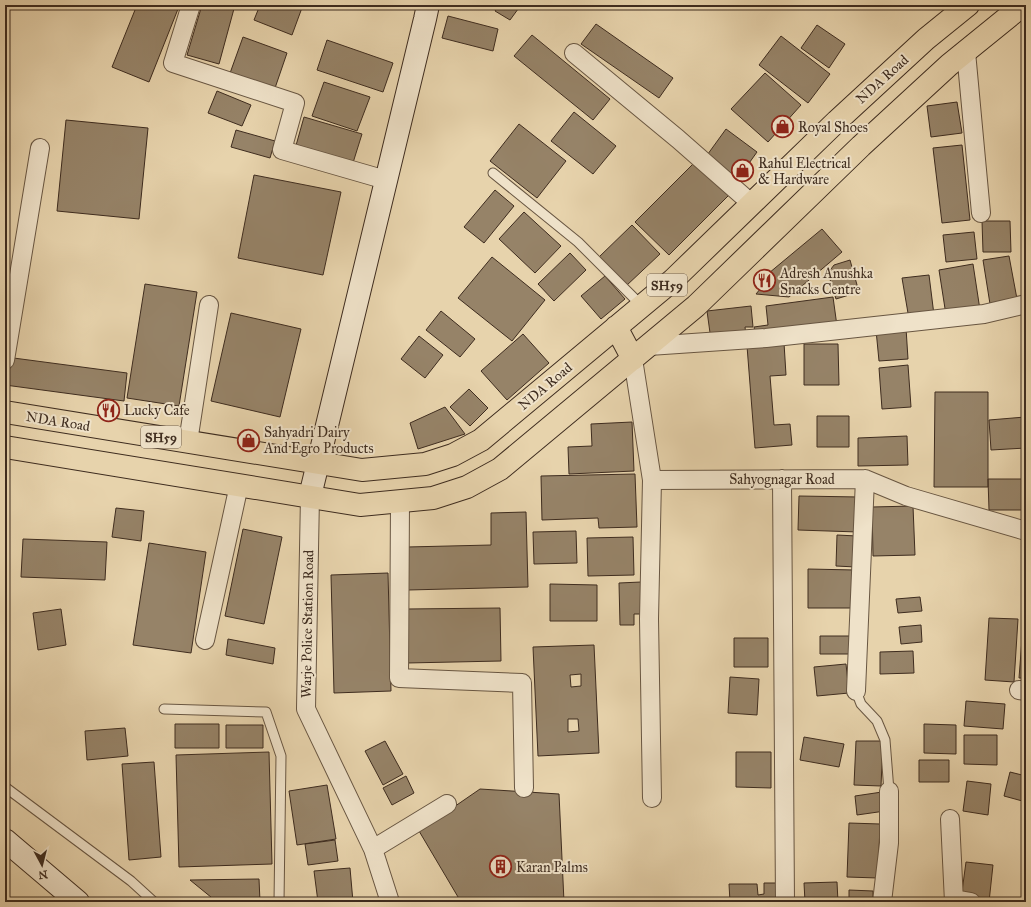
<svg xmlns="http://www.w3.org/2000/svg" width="1031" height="907" font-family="'IM FELL Great Primer',serif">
<rect width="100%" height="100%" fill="#e7d3ac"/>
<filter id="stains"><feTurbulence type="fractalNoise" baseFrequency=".005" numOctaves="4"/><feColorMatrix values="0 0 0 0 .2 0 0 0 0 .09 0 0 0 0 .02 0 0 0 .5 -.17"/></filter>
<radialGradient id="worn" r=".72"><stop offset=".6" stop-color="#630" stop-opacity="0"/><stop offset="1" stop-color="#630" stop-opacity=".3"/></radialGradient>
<path fill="#968368" stroke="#3e2c1f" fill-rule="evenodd" d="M 137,5 L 168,5 L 178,9 L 149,82 L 112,67 Z
M 202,5 L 235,5 L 219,64 L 187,55 Z
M 260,5 L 303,5 L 292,35 L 254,20 Z
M 499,5 L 521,5 L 510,20 L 495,11 Z
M 448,16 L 498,29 L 493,51 L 442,38 Z
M 596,24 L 673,78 L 659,98 L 581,44 Z
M 817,25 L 845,44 L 829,68 L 801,48 Z
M 532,35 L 610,99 L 593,120 L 514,56 Z
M 781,36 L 830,74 L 808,103 L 759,65 Z
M 243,37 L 287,53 L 274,91 L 229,76 Z
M 327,40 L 393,63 L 383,92 L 317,70 Z
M 765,73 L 801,105 L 768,142 L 731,109 Z
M 324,82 L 370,97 L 357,131 L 312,116 Z
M 217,91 L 251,105 L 242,126 L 208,113 Z
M 957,102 L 962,133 L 931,137 L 927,106 Z
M 574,112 L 616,146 L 593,174 L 551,141 Z
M 304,117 L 362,134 L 352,166 L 295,149 Z
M 66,120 L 148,128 L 139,219 L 57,211 Z
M 519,124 L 566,161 L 537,198 L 490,161 Z
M 726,129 L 757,152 L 737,180 L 705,158 Z
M 236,130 L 275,141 L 270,158 L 231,147 Z
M 962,145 L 970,220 L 942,223 L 933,148 Z
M 695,162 L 729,195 L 669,255 L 635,222 Z
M 254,175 L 341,192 L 323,275 L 238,258 Z
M 495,190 L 514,206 L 484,243 L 464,227 Z
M 524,212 L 561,246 L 535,273 L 499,239 Z
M 982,221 L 1010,221 L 1011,252 L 983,252 Z
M 632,225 L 660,254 L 626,286 L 598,258 Z
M 822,229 L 842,252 L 789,297 L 756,294 L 771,276 L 769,273 Z
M 974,232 L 977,259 L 946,262 L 943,235 Z
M 570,253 L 586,270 L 554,301 L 538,284 Z
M 1009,256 L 1017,299 L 990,304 L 983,260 Z
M 492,257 L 545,300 L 512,341 L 458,298 Z
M 850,260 L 859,292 L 836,299 L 828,273 L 834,265 Z
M 973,264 L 980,310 L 946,315 L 939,270 Z
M 929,275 L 934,315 L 909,319 L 902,278 Z
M 605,276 L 625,299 L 601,319 L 581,296 Z
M 145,284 L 197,292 L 179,406 L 127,398 Z
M 833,297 L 837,326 L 756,337 L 754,327 L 768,325 L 766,306 Z
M 751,306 L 753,327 L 745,327 L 746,336 L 711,340 L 707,311 Z
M 441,311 L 475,339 L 460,357 L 426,330 Z
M 231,313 L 301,329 L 280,417 L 211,401 Z
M 906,328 L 908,359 L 879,361 L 876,330 Z
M 523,334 L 549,363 L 507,400 L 481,371 Z
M 419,336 L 443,355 L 425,378 L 401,359 Z
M 784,343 L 786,375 L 770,376 L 774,425 L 790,424 L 792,445 L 755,448 L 747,346 Z
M 804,344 L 838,344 L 839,385 L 804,385 Z
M 6,357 L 127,373 L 124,401 L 5,385 Z
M 908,365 L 911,407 L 882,409 L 879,368 Z
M 469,389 L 488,408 L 470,426 L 450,407 Z
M 935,392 L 988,392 L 988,487 L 934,487 Z
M 445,407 L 465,434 L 418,449 L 410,423 Z
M 817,416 L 849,416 L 849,447 L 817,447 Z
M 1025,417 L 1026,448 L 991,450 L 989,420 Z
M 632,422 L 634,471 L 569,474 L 568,447 L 592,446 L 591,424 Z
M 907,436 L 908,465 L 858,466 L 858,438 Z
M 635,474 L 637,527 L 599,528 L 598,518 L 542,520 L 541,476 Z
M 988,479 L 1023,479 L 1023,510 L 989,510 Z
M 799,496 L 859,497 L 858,532 L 798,530 Z
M 913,506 L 915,555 L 873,556 L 872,507 Z
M 116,508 L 144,511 L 141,541 L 112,537 Z
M 526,512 L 528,587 L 408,590 L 407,547 L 491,545 L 491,513 Z
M 243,529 L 282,537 L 264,624 L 225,616 Z
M 576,531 L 577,563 L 534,564 L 533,532 Z
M 837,535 L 857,536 L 856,567 L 836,566 Z
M 633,537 L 634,575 L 588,576 L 587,538 Z
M 23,539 L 107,542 L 105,580 L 21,577 Z
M 149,543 L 206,552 L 191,653 L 133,645 Z
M 808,569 L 855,570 L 855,608 L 808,608 Z
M 388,573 L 391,691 L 334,693 L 331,575 Z
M 641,582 L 642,614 L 634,614 L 634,625 L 620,625 L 619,583 Z
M 550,584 L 597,585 L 597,621 L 550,621 Z
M 920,597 L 922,611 L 898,613 L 896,599 Z
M 500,608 L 501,661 L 407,663 L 407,609 Z
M 61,609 L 66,645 L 38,650 L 33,613 Z
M 1024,613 L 1026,613 L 1026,678 L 1019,678 Z
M 989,618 L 1018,619 L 1014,682 L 985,680 Z
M 921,625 L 922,642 L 901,644 L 899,627 Z
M 820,636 L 852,636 L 852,654 L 820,654 Z
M 734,638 L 768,638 L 768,667 L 734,667 Z
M 228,639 L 275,648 L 273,664 L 226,655 Z
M 594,645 L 599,753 L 538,756 L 533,647 ZM 581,674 L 581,686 L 571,687 L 570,675 ZM 568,719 L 578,719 L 579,731 L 568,732 Z
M 913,651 L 914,673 L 880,674 L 880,652 Z
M 846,664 L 849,693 L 817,696 L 814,667 Z
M 730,677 L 759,679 L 757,715 L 728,713 Z
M 966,701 L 1005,704 L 1003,729 L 964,726 Z
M 175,724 L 219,724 L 219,748 L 175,748 Z
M 924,724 L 956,725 L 956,754 L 924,753 Z
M 226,725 L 263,725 L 263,748 L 226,748 Z
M 125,728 L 128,756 L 87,760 L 85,731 Z
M 964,735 L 997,735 L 997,765 L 964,764 Z
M 804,737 L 844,744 L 839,767 L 800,760 Z
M 385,741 L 403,774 L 383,785 L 365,751 Z
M 856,741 L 883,741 L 881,786 L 854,785 Z
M 269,752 L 272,864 L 179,867 L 176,755 Z
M 736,752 L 771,752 L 771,788 L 736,787 Z
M 919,760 L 949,760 L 949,782 L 919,782 Z
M 154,762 L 161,857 L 129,860 L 122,764 Z
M 1010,772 L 1026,776 L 1026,802 L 1004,796 Z
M 406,776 L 414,793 L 392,805 L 383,788 Z
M 967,781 L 991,784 L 988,815 L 963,811 Z
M 327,785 L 336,839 L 297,845 L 289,791 Z
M 480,789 L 559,794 L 564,902 L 461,902 L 419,831 Z
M 882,792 L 885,811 L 857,815 L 855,796 Z
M 849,823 L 880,824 L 878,878 L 847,877 Z
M 335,840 L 338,861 L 308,865 L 305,844 Z
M 966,862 L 993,865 L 989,902 L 961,899 Z
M 350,868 L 353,902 L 318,902 L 314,871 Z
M 259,879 L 260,902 L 217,902 L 190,880 Z
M 837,882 L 838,902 L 805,902 L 804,883 Z
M 764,883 L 779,883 L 780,902 L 730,902 L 729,884 L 757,884 L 758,895 L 764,894 Z
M 849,890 L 873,891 L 873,902 L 849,902 Z"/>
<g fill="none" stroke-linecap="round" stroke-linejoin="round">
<defs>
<path id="lane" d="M 493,173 L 578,242 L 642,306
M 856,691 L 861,704 L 877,721 L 885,740 L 889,791
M 164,709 L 266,712 L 281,756 L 279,902
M 5,787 L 131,881 L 154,902"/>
<path id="street" d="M 191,5 L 173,63 L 295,103 L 282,150 L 386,180
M 966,52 L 981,213
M 574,53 L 678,139 L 752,204
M 649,346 L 766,338 L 984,314 L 1026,304
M 633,359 L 652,480 L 865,479 L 906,496 L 1026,531
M 5,360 L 40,148
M 188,442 L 209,305
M 782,479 L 785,902
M 652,480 L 649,619 L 652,798
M 310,496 L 306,709 L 373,849 L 390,902
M 400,502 L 399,678 L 522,683 L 524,788
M 205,640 L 239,485
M 1019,690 L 1026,691
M 856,691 L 865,479
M 950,819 L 954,902
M 373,849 L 447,804
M 954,899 L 971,902
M 882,902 L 889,843 L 889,791"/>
<path id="secondary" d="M 310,496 L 425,19 L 428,5
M 5,840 L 78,902"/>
<path id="primary" d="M 616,327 L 633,359
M 5,412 L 362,470 L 425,464 L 453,455 L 481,440 L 673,280 L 837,121 L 926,39 L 968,5
M 5,447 L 360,505 L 433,498 L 467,487 L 500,469 L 696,306 L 861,146 L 949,65 L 1023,5"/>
</defs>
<use href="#lane" stroke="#685642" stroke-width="11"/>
<use href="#street" stroke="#685642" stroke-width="20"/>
<use href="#secondary" stroke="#3e2c1f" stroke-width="24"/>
<use href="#primary" stroke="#3e2c1f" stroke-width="24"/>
<use href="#lane" stroke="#efe2c9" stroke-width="9"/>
<use href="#street" stroke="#efe2c9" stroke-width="18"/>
<use href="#secondary" stroke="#efe2c9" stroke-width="22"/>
<use href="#primary" stroke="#e7d3ac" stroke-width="22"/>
</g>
<defs>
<symbol id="shop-ring" viewBox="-11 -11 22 22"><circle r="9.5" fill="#efe2c9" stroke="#8f2418" stroke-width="1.5"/><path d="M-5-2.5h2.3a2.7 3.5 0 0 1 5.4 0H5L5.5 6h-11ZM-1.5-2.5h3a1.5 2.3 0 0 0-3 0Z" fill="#8f2418"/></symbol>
<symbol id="restaurant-ring" viewBox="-11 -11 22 22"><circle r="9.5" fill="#efe2c9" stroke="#8f2418" stroke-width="1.5"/><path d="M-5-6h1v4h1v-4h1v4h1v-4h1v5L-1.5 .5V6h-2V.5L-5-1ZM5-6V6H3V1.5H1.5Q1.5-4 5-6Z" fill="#8f2418"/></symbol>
<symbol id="building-ring" viewBox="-11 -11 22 22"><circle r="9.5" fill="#efe2c9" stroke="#8f2418" stroke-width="1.5"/><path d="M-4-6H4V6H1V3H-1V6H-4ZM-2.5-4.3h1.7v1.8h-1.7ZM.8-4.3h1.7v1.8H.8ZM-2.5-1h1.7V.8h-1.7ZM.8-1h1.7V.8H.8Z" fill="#8f2418"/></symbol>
</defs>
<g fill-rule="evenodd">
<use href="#shop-ring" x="770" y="114" width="25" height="25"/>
<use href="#shop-ring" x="730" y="158" width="25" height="25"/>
<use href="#restaurant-ring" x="752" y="268" width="25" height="25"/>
<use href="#restaurant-ring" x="96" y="398" width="25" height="25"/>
<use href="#shop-ring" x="236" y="428" width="25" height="25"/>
<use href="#building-ring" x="488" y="854" width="25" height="25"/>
</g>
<g text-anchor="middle" stroke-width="4" stroke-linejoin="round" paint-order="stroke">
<g fill="#efe2c9" stroke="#736352" stroke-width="1">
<rect x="647" y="274" width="40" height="22" rx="3"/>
<rect x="141" y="426" width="40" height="22" rx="3"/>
</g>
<g font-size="13" font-weight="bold" fill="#3e2c1f">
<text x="667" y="290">SH59</text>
<text x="161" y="442">SH59</text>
</g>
<g font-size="14" fill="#3e2c1f" stroke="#efe2c9">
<text transform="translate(882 79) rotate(-42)" y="5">NDA Road</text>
<text transform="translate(545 386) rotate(-40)" y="5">NDA Road</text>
<text transform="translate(58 421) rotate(9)" y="5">NDA Road</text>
<text x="782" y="484">Sahyognagar Road</text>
<text transform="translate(307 624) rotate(-89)" y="5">Warje Police Station Road</text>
</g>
<g font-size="14" fill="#3e2c1f" stroke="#efe2c9" text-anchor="start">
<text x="798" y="132">Royal Shoes</text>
<text x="758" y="168">Rahul Electrical<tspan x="758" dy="16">&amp; Hardware</tspan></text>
<text x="780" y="278">Adresh Anushka<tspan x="780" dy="16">Snacks Centre</tspan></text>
<text x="124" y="415">Lucky Cafe</text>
<text x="264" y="437">Sahyadri Dairy<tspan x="264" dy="16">And Egro Products</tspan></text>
<text x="516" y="872">Karan Palms</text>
</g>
</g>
<rect width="1031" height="907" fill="none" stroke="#e7d3ac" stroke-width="20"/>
<rect x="6" y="6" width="1019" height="895" fill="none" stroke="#3e2c1f" stroke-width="2"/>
<rect x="10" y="10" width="1011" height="887" fill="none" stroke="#3e2c1f"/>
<g transform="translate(42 865) rotate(173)" stroke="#efe2c9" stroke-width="3" paint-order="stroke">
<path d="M0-3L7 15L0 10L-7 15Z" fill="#3e2c1f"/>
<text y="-6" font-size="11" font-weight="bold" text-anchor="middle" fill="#3e2c1f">N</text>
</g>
<rect width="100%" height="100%" filter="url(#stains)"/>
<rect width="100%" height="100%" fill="url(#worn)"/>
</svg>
